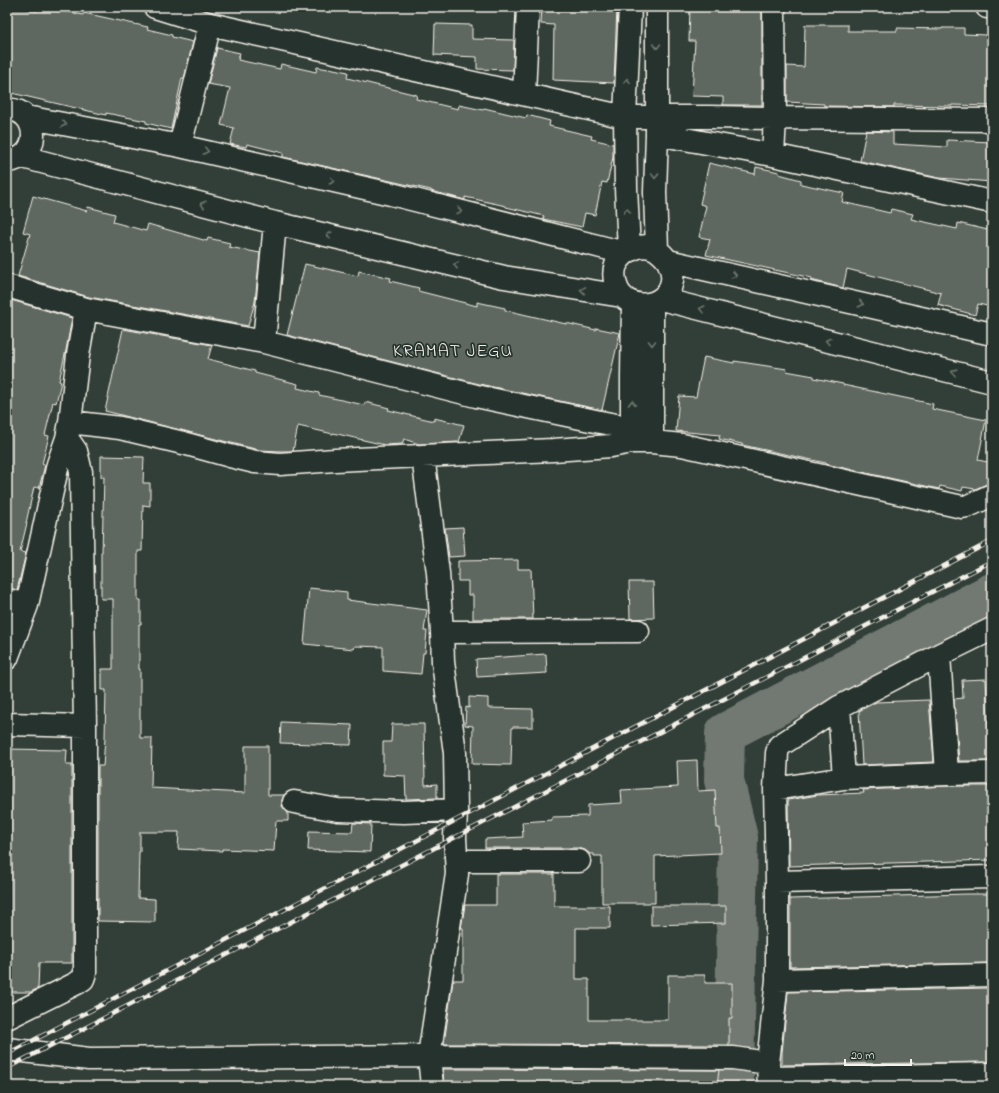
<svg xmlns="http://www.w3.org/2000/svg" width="999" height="1093" font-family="'Indie Flower',sans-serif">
<rect width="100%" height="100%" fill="#323e38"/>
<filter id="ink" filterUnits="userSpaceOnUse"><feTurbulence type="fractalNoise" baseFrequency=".025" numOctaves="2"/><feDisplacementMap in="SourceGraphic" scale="8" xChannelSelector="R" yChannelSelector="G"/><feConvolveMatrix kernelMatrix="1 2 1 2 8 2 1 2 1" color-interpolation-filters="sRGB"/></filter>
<g filter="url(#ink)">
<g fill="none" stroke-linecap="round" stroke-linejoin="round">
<path stroke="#727972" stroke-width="40" d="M 734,1086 L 738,838 L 724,780 L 725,733 L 992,593"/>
</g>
<path fill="#5f6861" stroke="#f4f1e8" d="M 7,7 L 18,7 L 37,11 L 38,7 L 47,7 L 83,15 L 84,13 L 148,27 L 147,29 L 172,35 L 172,37 L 193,42 L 184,79 L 182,78 L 171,129 L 146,123 L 146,121 L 106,113 L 106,115 L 7,92 Z
M 542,7 L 617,7 L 614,83 L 553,80 L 554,25 L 541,24 Z
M 690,7 L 762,7 L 762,105 L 723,105 L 723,97 L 692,96 L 695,41 L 689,41 Z
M 435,24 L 472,25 L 472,39 L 514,40 L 513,70 L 477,69 L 477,57 L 434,55 Z
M 805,25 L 848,25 L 848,31 L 897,31 L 897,28 L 942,29 L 942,28 L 964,28 L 964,34 L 987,35 L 987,36 L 992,36 L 992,106 L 952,105 L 952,106 L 894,105 L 894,107 L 824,106 L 824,104 L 787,102 L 787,66 L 804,67 Z
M 217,48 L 240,53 L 238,60 L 280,69 L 281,64 L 316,72 L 317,67 L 328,69 L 329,68 L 348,72 L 347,78 L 417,95 L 416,99 L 458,109 L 459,105 L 483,110 L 484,108 L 526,118 L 527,115 L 550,121 L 549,126 L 592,136 L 591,139 L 613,144 L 613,157 L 607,183 L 602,182 L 595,215 L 585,213 L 582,227 L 543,219 L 544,216 L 506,207 L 506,206 L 465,197 L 465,200 L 431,191 L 431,190 L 283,157 L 283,153 L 247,144 L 246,147 L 230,144 L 234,128 L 221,125 L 230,88 L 208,84 Z
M 866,131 L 893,132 L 893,144 L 947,147 L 947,140 L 992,142 L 992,182 L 939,178 L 860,161 Z
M 709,163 L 755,174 L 756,167 L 779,172 L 779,174 L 801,180 L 801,184 L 844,193 L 842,202 L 890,213 L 891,209 L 913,214 L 911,219 L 957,229 L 958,223 L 992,231 L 992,307 L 978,304 L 975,315 L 938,305 L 941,293 L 847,269 L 843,288 L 811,280 L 812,278 L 706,255 L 710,239 L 699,237 L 706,206 L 700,204 Z
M 33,196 L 87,211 L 88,207 L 115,214 L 113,222 L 146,231 L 148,224 L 207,241 L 208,238 L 230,243 L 229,247 L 260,253 L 255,302 L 248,326 L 89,297 L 18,276 L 30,234 L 23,232 Z
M 305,264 L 358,276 L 359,271 L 391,278 L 390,281 L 419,288 L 418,291 L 477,306 L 477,302 L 505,308 L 505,310 L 566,324 L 566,323 L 596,330 L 596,328 L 620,333 L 602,410 L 479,384 L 287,335 Z
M 11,300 L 72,318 L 66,350 L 59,381 L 61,382 L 56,403 L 53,402 L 45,435 L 49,436 L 42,464 L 45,465 L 39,488 L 34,487 L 26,523 L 27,523 L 20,552 L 26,553 L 17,590 L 7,588 L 7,302 L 11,302 Z
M 123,329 L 212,345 L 208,359 L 255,371 L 255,373 L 298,384 L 297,388 L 319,393 L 319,395 L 364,405 L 365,402 L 389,408 L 388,410 L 434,421 L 434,418 L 464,425 L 459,442 L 419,444 L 404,439 L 402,444 L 385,445 L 333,433 L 333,434 L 298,426 L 293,451 L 280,451 L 259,450 L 105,411 Z
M 704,357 L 734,363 L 734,361 L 787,369 L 786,371 L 814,376 L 814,378 L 843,384 L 843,385 L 933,404 L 932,409 L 986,420 L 978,460 L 992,463 L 992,469 L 989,483 L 975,489 L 963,487 L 962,491 L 940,486 L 939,489 L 826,464 L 826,463 L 742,445 L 742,444 L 719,439 L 720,435 L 676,431 L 679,396 L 696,397 Z
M 101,456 L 144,457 L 143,483 L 150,483 L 150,506 L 143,505 L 142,551 L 138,551 L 138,600 L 141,600 L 141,624 L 139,624 L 139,669 L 140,669 L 140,738 L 152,738 L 151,788 L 245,793 L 245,746 L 268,746 L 268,795 L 284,795 L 282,800 L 282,806 L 286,811 L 288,813 L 288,821 L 276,821 L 274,851 L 222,849 L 222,851 L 178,849 L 179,832 L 140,832 L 140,852 L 139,852 L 138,898 L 155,899 L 155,922 L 98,921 L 98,766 L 103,766 L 105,738 L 106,690 L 102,690 L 102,669 L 113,669 L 113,599 L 101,599 L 101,552 L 102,552 L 104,477 L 101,477 Z
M 463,527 L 465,556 L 449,557 L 445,528 Z
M 518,560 L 518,569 L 531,569 L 533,619 L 473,619 L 473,595 L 468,595 L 468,581 L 458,581 L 458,561 Z
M 629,582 L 653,582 L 654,618 L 630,619 Z
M 309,588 L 347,592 L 347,600 L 427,610 L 424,631 L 427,631 L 425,653 L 423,653 L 421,674 L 383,671 L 383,647 L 355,646 L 354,649 L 304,644 Z
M 546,654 L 547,673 L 477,677 L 476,659 Z
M 986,679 L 990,761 L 959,761 L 954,699 L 963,698 L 962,680 Z
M 469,697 L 488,698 L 488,708 L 533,709 L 533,727 L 512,727 L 511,765 L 472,764 L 473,726 L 465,725 L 466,707 L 469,708 Z
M 929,700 L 934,762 L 862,765 L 859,711 L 876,702 Z
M 281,722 L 352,725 L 351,745 L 280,743 Z
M 392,724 L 424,724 L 425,785 L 437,784 L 437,798 L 406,799 L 405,776 L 383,775 L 383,742 L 391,742 Z
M 7,749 L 67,750 L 66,765 L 72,765 L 72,963 L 39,963 L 38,988 L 31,992 L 7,992 L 9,872 L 7,872 Z
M 697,760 L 698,791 L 715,790 L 717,828 L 720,828 L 721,853 L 655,856 L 655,903 L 602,903 L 602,856 L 594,856 L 594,854 L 590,854 L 585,850 L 579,848 L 485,848 L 485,839 L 523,837 L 522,822 L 552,820 L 552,817 L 588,816 L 588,805 L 622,803 L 621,790 L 678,787 L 677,761 Z
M 947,786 L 991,786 L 991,790 L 992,790 L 992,860 L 789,866 L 788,800 L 818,795 L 864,793 L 863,790 Z
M 353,823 L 371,824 L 370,852 L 308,850 L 309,831 L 352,832 Z
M 496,874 L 554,874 L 554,906 L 610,906 L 610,928 L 576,928 L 576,979 L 589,979 L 589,1020 L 668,1020 L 668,975 L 705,975 L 705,983 L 732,983 L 732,1018 L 729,1018 L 729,1045 L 444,1044 L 453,980 L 463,980 L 463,928 L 461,928 L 465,905 L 496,905 Z
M 967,894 L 992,894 L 992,963 L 790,967 L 790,899 Z
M 651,906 L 726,906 L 726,923 L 651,925 Z
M 989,988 L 990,1062 L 782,1065 L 782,1053 L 788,992 Z
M 443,1069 L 719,1070 L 717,1086 L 444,1086 Z"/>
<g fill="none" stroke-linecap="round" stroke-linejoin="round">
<defs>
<path id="street" d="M 155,7 L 210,24 L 625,117 L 709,117 L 775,118 L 992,120
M 987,7 L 992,7
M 524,94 L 528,7
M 7,110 C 38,107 45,158 7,161
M 26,117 L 180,146 L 391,194 L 625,253
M 657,134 L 773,155 L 992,202
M 180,146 L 210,24
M 773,155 L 775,118 L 774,7
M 23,157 L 275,223 L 504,277 L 622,296
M 629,250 L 626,188 L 625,117 L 630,7
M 657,250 L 655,192 L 657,134 L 657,7
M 668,261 C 671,267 673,274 672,281 C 667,310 624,313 616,285 C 614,278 613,272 616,265 C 623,250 643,241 657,250 C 661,253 665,257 668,261 L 992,334
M 7,286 L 86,309 L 264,342 L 476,396 L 600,422 L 632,428 L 652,429
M 661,299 L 992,382
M 264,342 L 275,223
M 70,422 L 120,428 L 183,443 L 230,456 L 255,462 L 280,464 L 335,460 L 553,450 L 611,446 L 632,442 L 652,442 L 682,445 L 962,507 L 968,506 L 992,495
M 632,442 L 632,377 L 633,303
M 652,442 L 652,304
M 423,456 L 438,573 L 442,632 L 443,662 L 455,753 L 456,810 L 455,838 L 457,874 L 429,1056 L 432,1086
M 7,600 L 27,605
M 442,632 L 638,631
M 939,655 L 947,774
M 7,658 L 27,605 L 58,464 L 67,438 L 70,422 L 78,355 L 86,309
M 839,707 L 844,778
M 7,724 L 85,726
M 775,789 L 844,778 L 947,774 L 992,773
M 294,802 L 338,810 L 404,812 L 456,810
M 457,861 L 579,861
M 777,882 L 992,877
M 777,980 L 992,975
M 7,1018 L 77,983 L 83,979 L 85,973 L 85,726 L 81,472 L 76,451 L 67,438
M 7,1049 L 89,1059 L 429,1056 L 733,1058 L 768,1063
M 769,1078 L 992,1074
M 769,1086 L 768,1063 L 777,980 L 777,882 L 775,789 L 777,753 L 779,746 L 839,707 L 939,655 L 992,629"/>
</defs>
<use href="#street" stroke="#f4f1e8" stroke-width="25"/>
<use href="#street" stroke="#26332d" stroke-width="22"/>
<defs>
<path id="rail" d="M 7,1054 L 992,541
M 7,1068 L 992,561"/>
</defs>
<use href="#rail" stroke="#f4f1e8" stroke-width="4.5"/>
<use href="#rail" stroke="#26332d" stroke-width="3" stroke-dasharray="9" stroke-linecap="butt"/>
</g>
<defs><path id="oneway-chevron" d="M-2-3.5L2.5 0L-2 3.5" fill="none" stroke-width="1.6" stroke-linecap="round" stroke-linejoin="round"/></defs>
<g stroke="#6e766e">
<use href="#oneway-chevron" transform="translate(657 46) rotate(91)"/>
<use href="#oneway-chevron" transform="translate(627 81) rotate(-88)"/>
<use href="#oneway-chevron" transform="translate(64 124) rotate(11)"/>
<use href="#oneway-chevron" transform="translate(206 151) rotate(13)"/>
<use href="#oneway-chevron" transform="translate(655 176) rotate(92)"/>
<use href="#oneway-chevron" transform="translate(332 181) rotate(13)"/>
<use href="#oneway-chevron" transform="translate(203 204) rotate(-165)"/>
<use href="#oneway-chevron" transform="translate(459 211) rotate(14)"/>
<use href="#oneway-chevron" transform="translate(627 211) rotate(-94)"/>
<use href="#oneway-chevron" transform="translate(329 235) rotate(-167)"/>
<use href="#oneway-chevron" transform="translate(456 265) rotate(-167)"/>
<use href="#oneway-chevron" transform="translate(734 275) rotate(13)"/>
<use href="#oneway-chevron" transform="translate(583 290) rotate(-171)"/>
<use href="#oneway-chevron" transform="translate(861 304) rotate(13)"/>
<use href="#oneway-chevron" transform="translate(702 309) rotate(-166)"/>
<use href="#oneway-chevron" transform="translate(828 341) rotate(-166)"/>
<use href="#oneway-chevron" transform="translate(652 343) rotate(90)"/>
<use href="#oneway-chevron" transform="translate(954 372) rotate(-166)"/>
<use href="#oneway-chevron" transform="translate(632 403) rotate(-91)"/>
</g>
</g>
<g text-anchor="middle" stroke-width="3.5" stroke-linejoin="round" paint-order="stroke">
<g font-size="18" letter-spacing="1" fill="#f4f1e8" stroke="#26332d">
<text x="453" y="356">KRAMAT JEGU</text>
</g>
</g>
<rect width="999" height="1093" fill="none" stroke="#26332d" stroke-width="24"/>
<rect x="12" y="12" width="975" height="1069" fill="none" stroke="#f4f1e8" stroke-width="1.5" filter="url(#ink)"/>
<path d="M845 1059v6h66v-6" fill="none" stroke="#f4f1e8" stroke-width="2"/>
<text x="851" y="1059" font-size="12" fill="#f4f1e8" stroke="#26332d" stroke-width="3" paint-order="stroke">20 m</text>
</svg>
